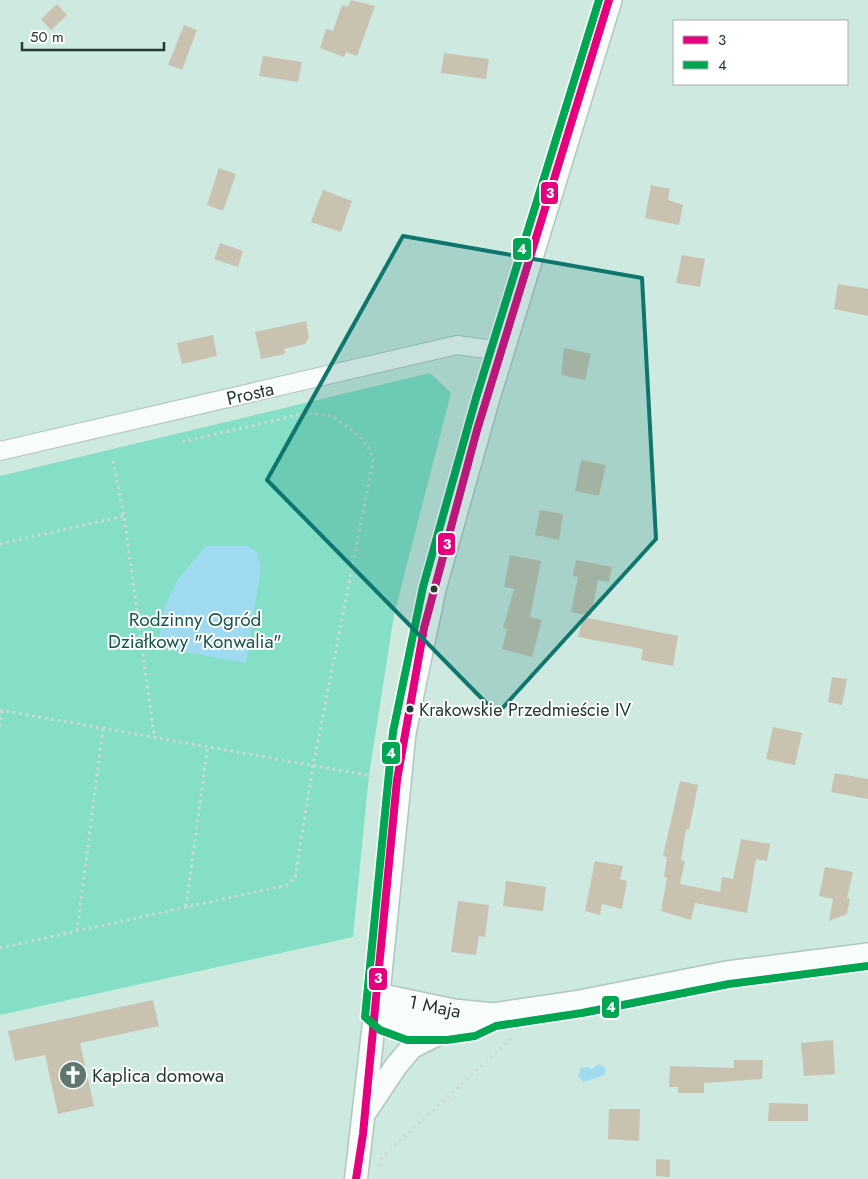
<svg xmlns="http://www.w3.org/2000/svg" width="868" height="1179" font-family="Jost,sans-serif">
<rect width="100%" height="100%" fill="#cde9e0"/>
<path fill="#85dfc7" d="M 430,373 L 451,393 L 394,615 L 369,775 L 353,937 L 0,1015 L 0,476 Z"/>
<path fill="#a0daf1" d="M 206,546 L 247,546 L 257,552 L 261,567 L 246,663 L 158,647 L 164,608 L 178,579 Z
M 599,1064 L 606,1069 L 604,1075 L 584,1082 L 578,1076 L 581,1068 L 587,1067 L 592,1069 Z"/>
<path fill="#c9c2b1" d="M 351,0 L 375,6 L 357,56 L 346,52 L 344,57 L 320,48 L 326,29 L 333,31 L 342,5 L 348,7 Z
M 57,4 L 67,15 L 51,30 L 41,19 Z
M 184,25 L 197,30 L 182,70 L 168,65 Z
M 444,53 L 489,59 L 486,79 L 441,73 Z
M 263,56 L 302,62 L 298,82 L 259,76 Z
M 219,168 L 236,174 L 223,211 L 207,205 Z
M 651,185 L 670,189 L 668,200 L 683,205 L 679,225 L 645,218 Z
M 323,190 L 352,201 L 341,232 L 311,222 Z
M 220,243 L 243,251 L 238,267 L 214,259 Z
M 682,255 L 705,259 L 700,287 L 676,283 Z
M 838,284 L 868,289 L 868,316 L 834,309 Z
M 306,321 L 309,337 L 305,344 L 284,349 L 285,354 L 261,359 L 255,332 Z
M 213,335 L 217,356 L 182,364 L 177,343 Z
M 564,348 L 591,354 L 585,380 L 561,375 Z
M 581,460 L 606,465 L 599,496 L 575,491 Z
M 540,510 L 563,514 L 559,540 L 535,535 Z
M 510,555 L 541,561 L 530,617 L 542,620 L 532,657 L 502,649 L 507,629 L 503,628 L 514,589 L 504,587 Z
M 576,560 L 612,567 L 609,582 L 598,580 L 591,616 L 571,612 L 578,577 L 573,576 Z
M 583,617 L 678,636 L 673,666 L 641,660 L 643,649 L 578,637 Z
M 832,677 L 847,679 L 842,705 L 828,702 Z
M 773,727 L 802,733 L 795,765 L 766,759 Z
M 835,773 L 868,779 L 868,799 L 831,792 Z
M 680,781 L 698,785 L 689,830 L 686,829 L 681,860 L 663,856 Z
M 741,839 L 770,844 L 767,861 L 756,859 L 747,913 L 695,903 L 691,920 L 661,911 L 667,878 L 664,877 L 667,857 L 685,861 L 680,884 L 720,892 L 722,877 L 733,879 Z
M 595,861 L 623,866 L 620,879 L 627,881 L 622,909 L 602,904 L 600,915 L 585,911 Z
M 825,867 L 853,872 L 847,898 L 850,899 L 847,914 L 829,921 L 833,899 L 819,896 Z
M 506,881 L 546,887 L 543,911 L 503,906 Z
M 458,901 L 489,905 L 485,937 L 479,936 L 476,955 L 451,952 Z
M 153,1000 L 159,1026 L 80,1043 L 94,1106 L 58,1114 L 45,1055 L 15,1061 L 8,1031 Z
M 833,1040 L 835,1074 L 804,1076 L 801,1043 Z
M 734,1060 L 763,1060 L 762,1079 L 704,1083 L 704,1093 L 678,1093 L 678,1087 L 669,1087 L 670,1066 L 734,1068 Z
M 769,1103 L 808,1104 L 808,1121 L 768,1121 Z
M 609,1109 L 640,1109 L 639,1141 L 608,1139 Z
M 656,1159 L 670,1160 L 670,1177 L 656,1176 Z"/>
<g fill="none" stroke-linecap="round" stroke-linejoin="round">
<defs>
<path id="minor" d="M 0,451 L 457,345 L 501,351"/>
<path id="tertiary" d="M 366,1111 L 396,1066 L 412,1047 L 446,1030
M 356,1179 L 375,1014"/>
<path id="secondary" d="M 377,996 L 454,1012 L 493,1016 L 580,1003 L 727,974 L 868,956
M 493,1016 C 455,1034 411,1038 375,1014 L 403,733 L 433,589 L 486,401 L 609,0"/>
</defs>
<use href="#minor" stroke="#b0c6bf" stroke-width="20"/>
<use href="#tertiary" stroke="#b0c6bf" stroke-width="25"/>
<use href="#secondary" stroke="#b0c6bf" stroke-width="28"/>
<path stroke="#d0d8d5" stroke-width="3" stroke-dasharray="2.5 4" stroke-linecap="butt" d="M 113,461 L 124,516 L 154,735
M 0,544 L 124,516
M 0,710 L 378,777
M 0,726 L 2,710
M 186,906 L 208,745
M 77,931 L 103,729
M 0,948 L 287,885 L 295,878 L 313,766 L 373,462 L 370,450 L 364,440 L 345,425 L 332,416 L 306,413 L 178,443
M 380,1166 L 382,1157 L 514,1036"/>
<use href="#minor" stroke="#f8fcfa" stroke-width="18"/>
<use href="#tertiary" stroke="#f8fcfa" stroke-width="22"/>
<use href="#secondary" stroke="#f8fcfa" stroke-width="25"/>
<defs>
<path id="bus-1" d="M 356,1179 L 363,1134 L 397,780 L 424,628 L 477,430 L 609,0"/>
<path id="bus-2" d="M 599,0 L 476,398 L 423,587 L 393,732 L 365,1017 L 380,1030 L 407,1040 L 447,1040 L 475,1036 L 496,1026 L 582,1013 L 729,984 L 868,966"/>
</defs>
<use href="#bus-1" stroke="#fff" stroke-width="11"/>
<use href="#bus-2" stroke="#fff" stroke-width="11"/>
<use href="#bus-1" stroke="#e5007d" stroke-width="8"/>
<use href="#bus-2" stroke="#00a651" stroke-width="8"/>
</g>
<path fill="#0f766e" fill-opacity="0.2" stroke="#0f766e" stroke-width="4" stroke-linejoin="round" d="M 403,236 L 642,278 L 656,539 L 497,714 L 267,480 Z"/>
<defs>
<symbol id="church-disc" viewBox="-11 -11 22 22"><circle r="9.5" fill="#607770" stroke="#fff"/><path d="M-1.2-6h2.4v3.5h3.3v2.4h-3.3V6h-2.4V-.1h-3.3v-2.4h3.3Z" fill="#fff"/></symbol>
</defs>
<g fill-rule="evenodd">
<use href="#church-disc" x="57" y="1059" width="32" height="32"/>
</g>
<g fill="#263a34" stroke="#fff" stroke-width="2">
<circle cx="434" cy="589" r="4.5"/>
<circle cx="410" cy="709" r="4.5"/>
</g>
<g text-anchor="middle" stroke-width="4" stroke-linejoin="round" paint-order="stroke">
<g font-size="18" fill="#263a34" stroke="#fff" text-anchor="start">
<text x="419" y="716">Krakowskie Przedmieście IV</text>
</g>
<g font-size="19" fill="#263a34" stroke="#fff">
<text transform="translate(250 393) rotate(-13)" y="7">Prosta</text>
<text transform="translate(435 1006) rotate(11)" y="7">1 Maja</text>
</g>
<g font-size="19" fill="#165848" stroke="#fff">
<text x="195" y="626">Rodzinny Ogród<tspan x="195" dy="22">Działkowy "Konwalia"</tspan></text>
</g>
<g font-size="19" fill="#263a34" stroke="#fff" text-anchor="start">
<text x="92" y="1082">Kaplica domowa</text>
</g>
</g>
<g stroke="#fff" stroke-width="2">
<rect x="540" y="181" width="19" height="24" rx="5" fill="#e5007d"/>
<rect x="512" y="237" width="20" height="24" rx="5" fill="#00a651"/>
<rect x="437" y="532" width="19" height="24" rx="5" fill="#e5007d"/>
<rect x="381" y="741" width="20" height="24" rx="5" fill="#00a651"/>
<rect x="368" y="967" width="20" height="24" rx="5" fill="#e5007d"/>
<rect x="601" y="995" width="19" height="24" rx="5" fill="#00a651"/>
</g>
<g font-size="14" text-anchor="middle" font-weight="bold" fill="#fff">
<text x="550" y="198">3</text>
<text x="522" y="254">4</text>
<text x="447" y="549">3</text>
<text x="391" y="758">4</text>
<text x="378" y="983">3</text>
<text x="611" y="1012">4</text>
</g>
<rect x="673" y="20" width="175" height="65" fill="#ffffff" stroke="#a8b0ae"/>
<rect x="683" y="36" width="25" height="8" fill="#e5007d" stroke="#a8b0ae"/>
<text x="718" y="45" font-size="15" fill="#263a34">3</text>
<rect x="683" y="61" width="25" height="8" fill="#00a651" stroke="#a8b0ae"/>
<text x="718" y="70" font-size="15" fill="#263a34">4</text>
<path d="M22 42v8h142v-8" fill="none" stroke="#263a34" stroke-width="2.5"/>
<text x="30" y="42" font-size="15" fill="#263a34" stroke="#ffffff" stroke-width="4" paint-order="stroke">50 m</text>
</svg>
